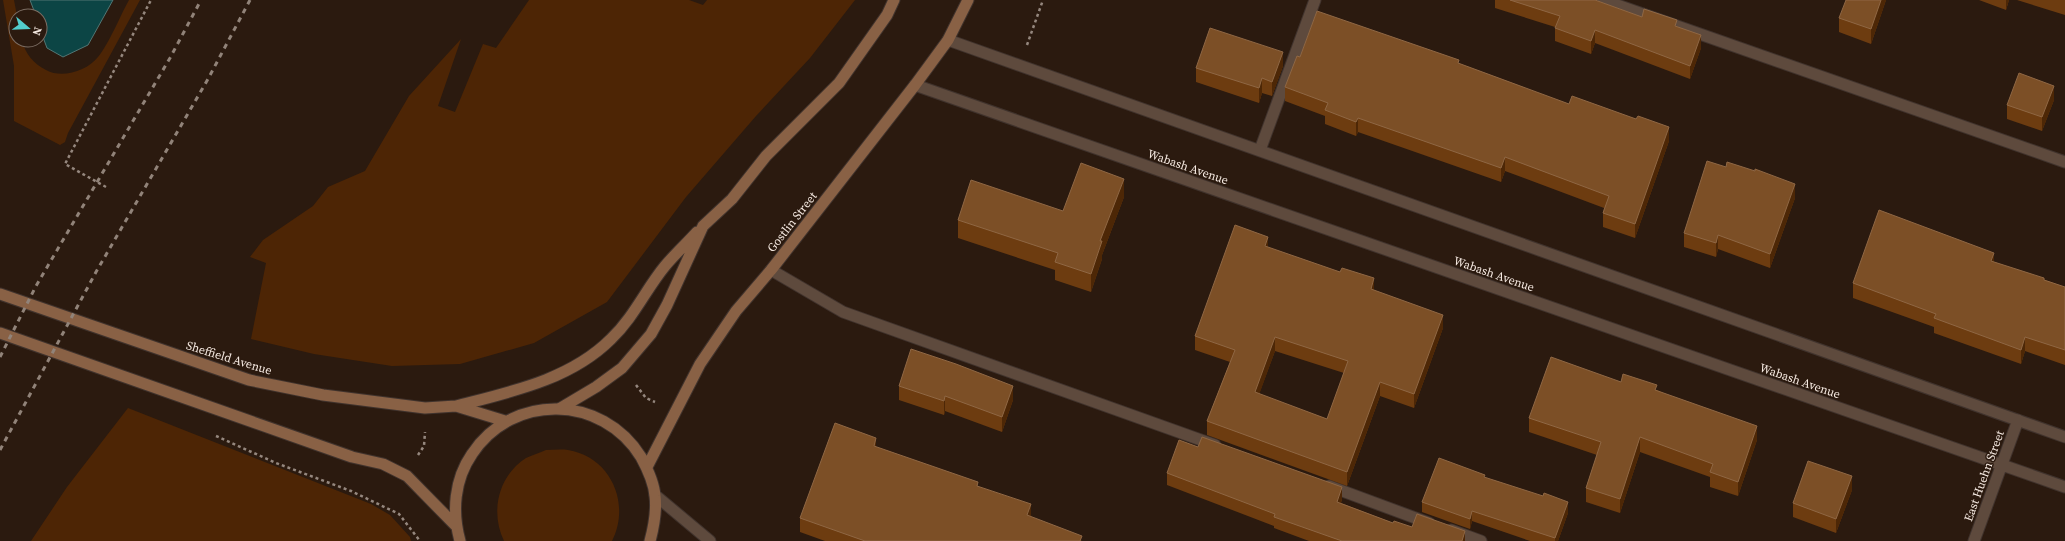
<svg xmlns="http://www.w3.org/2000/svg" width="2065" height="541" font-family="'Source Serif 4',serif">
<rect width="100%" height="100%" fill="#2b1a0f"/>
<path fill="#4d2505" d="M 3,0 L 14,0 L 17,16 L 16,40 L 22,40 C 25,54 34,64 46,70 C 62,79 87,71 98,57 C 109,44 120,16 129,0 L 140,0 L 68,133 L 65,142 L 60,145 L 14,121 L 14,66 Z
M 529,0 L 689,0 L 703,5 L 707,0 L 855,0 L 810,58 L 756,116 L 686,197 L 607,302 L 534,343 L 460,364 L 392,366 L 314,354 L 251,339 L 266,263 L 250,257 L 263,240 L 313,206 L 328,187 L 365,171 L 409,96 L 461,39 L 438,106 L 455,112 L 483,44 L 496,48 Z
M 128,408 L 371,504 L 390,515 L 410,537 L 411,541 L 31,541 L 67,487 Z
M 546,450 C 553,450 561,449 568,450 C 611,457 631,504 612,541 L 504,541 C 490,512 498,476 526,458 C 532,455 540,453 546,450 Z"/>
<path fill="#0c4545" stroke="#527674" d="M 30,0 L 113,0 L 88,45 L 63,57 L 47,48 L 40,29 L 40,16 L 36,16 Z"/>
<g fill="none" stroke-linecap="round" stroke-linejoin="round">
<defs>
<path id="service" d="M 1603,0 L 2065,162
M 1260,150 L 1315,0
M 771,270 L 843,312 L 1215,445
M 1329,486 L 1429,523
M 1451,530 L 1481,541"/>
<path id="minor" d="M 948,40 L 2065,437
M 915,85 L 2065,487
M 1974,541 L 2018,420"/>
<path id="tertiary" d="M 655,495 L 710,541"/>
<path id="secondary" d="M 0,294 L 249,380 L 323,395 L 425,408 L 456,406 L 505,421
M 0,333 L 352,457 L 383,464 L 407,476 L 456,526
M 456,406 C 510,392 570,380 611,339 C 634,317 646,289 665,266 C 675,254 687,243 697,232
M 559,409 L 596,387 L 622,368 L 651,334 L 667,305 L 703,226 L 732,199 L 766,156 L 839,83 L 887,15 L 894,0
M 647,467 L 700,364 L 736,311 L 771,270 L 915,85 L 948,40 L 968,0
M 460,541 C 452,512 454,480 472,454 C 512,393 602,394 641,457 C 647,468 654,483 655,496 C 657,512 654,526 650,541"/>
</defs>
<use href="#service" stroke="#40332d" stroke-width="13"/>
<use href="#minor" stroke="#40332d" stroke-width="13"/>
<use href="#tertiary" stroke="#40332d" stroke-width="13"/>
<use href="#secondary" stroke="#40332d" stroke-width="13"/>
<path stroke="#95877e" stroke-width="2.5" stroke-dasharray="3 3" stroke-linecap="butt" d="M 1027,45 L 1043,0
M 106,187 L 65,164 L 151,0
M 636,385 L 646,398 L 655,402
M 216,436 L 276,463 L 351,491 L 399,514 L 420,541
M 418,455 L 424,446 L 425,432"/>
<use href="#service" stroke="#5e4a3d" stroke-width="11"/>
<use href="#minor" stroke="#5e4a3d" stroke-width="11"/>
<use href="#tertiary" stroke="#5e4a3d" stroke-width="11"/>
<use href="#secondary" stroke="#896145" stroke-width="11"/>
<path stroke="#918379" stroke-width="3" stroke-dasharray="5 5" stroke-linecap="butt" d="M 0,357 L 36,286 L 170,58 L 201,0
M 0,450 L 96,272 L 208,79 L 250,0"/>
</g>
<path fill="#6d3c10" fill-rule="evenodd" d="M 1495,0 L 1595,0 L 1642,17 L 1677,26 L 1701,48 L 1690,79 L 1595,43 L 1591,54 L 1555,41 L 1555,27 L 1495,8 Z
M 1886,0 L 1871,44 L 1839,32 L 1839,18 Z
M 1979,0 L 2009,0 L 2006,10 Z
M 2017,0 L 2065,0 L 2065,15 Z
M 1300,57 L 1459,64 L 1669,141 L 1635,238 L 1603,227 L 1603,213 L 1604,208 L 1505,171 L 1501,182 L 1358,132 L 1356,136 L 1325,124 L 1325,116 L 1285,101 L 1285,87 Z
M 1283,66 L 1272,96 L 1262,93 L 1259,103 L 1196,82 L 1196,68 Z
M 2054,100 L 2042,131 L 2007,119 L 2007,105 Z
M 1124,197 L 1102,255 L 1102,259 L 1091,292 L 1055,280 L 1055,270 L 958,238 L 958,220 L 1063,211 Z
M 1795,198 L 1770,268 L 1718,249 L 1716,257 L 1684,247 L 1684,233 Z
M 1268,247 L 1374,290 L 1443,328 L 1414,408 L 1380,396 L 1347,486 L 1207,435 L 1207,421 L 1230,362 L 1195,350 L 1195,336 ZM 1275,351 L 1344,373 L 1327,419 L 1259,394 Z
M 1994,262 L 2065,287 L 2065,365 L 2025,351 L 2021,364 L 1934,333 L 1934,327 L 1853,298 L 1853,283 Z
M 1621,382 L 1657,390 L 1757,440 L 1738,496 L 1710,487 L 1710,477 L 1640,452 L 1620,513 L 1586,502 L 1586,488 L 1597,455 L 1529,432 L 1529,418 Z
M 899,386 L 1013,400 L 1002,432 L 945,411 L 944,415 L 899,400 Z
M 876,447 L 978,486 L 1031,517 L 1082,541 L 825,541 L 800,532 L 800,518 Z
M 1167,473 L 1342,499 L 1341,503 L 1393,523 L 1412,527 L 1465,541 L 1309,541 L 1274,528 L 1274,526 L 1167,485 Z
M 1852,490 L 1836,533 L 1793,517 L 1793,503 Z
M 1422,502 L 1568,513 L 1558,541 L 1530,541 L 1472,521 L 1470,529 L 1422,512 Z"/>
<path fill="#4d2706" d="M 1881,0 L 1886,0 L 1871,44 L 1871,29 Z
M 2006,0 L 2009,0 L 2006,10 Z
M 1595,30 L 1595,43 L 1591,54 L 1591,41 Z
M 1701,35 L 1701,48 L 1690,79 L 1690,66 Z
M 1283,52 L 1283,66 L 1272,96 L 1272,82 Z
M 1262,78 L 1262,93 L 1259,103 L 1259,88 Z
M 2054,86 L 2054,100 L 2042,131 L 2042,117 Z
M 1358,118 L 1358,132 L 1356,136 L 1356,122 Z
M 1669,127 L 1669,141 L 1635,238 L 1635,224 Z
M 1505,157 L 1505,171 L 1501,182 L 1501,168 Z
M 1124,179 L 1124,197 L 1102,255 L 1102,259 L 1091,292 L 1091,274 L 1100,241 Z
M 1795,184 L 1795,198 L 1770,268 L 1770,254 Z
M 1718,235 L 1718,249 L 1716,257 L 1716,243 Z
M 1268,237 L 1268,251 L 1265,246 Z
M 1994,253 L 1994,267 L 1991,261 Z
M 1374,278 L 1374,292 L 1371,289 Z
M 1443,315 L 1443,328 L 1414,408 L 1414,394 Z
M 1275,337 L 1275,351 L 1255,406 L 1255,392 Z
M 2025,337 L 2025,351 L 2021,364 L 2021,350 Z
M 1380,382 L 1380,396 L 1347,486 L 1347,472 Z
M 1013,386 L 1013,400 L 1002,432 L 1002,417 Z
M 945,396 L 945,411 L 944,415 L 944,401 Z
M 1757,426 L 1757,440 L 1738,496 L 1738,482 Z
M 1640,437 L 1640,452 L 1620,513 L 1620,499 Z
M 876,438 L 876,453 L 874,446 Z
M 1852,476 L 1852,490 L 1836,533 L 1836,519 Z
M 1342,487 L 1342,499 L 1337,514 L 1337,502 Z
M 1568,502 L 1568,513 L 1558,541 L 1555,541 L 1555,538 Z
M 1031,504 L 1031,518 L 1027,515 Z
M 1472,511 L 1472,521 L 1470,529 L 1470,519 Z
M 1465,531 L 1465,541 L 1462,541 Z"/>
<path fill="#7c4f26" stroke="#8f6744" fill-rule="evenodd" d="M 1510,0 L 1595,0 L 1642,17 L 1644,9 L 1677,20 L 1675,26 L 1701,35 L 1690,66 L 1595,30 L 1591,41 L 1555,28 L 1560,16 Z
M 1846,0 L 1881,0 L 1871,29 L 1839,18 Z
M 1317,11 L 1459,60 L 1458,63 L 1569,104 L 1572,96 L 1636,119 L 1638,116 L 1669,127 L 1635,224 L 1603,213 L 1609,196 L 1505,157 L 1501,168 L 1358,118 L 1356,122 L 1325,110 L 1328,103 L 1285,87 L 1297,56 L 1300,57 Z
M 1210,28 L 1283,52 L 1272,82 L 1262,78 L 1259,88 L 1196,68 Z
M 2019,73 L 2054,86 L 2042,117 L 2007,105 Z
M 1707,161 L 1726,167 L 1727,162 L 1755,171 L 1755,169 L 1795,184 L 1770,254 L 1718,235 L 1716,243 L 1684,233 Z
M 1081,163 L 1124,179 L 1100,241 L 1102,241 L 1091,274 L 1055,262 L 1058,253 L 958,220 L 971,180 L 1063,211 Z
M 1879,210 L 1994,253 L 1991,261 L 2044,278 L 2044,280 L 2065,287 L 2065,350 L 2025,337 L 2021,350 L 1934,318 L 1936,314 L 1853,283 Z
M 1235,225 L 1268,237 L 1265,246 L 1340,272 L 1342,268 L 1374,278 L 1371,289 L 1443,315 L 1414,394 L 1380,382 L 1347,472 L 1207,421 L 1235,350 L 1195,336 ZM 1275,337 L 1348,361 L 1327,419 L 1255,392 Z
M 911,349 L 956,364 L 1013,386 L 1002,417 L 945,396 L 944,401 L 899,386 Z
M 1551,357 L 1621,382 L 1623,374 L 1657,385 L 1655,390 L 1757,426 L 1738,482 L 1710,472 L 1713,464 L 1640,437 L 1620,499 L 1586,488 L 1601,442 L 1529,418 Z
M 835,423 L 876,438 L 874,446 L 978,482 L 977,486 L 1031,504 L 1027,515 L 1082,536 L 1080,541 L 865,541 L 800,518 Z
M 1202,437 L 1342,487 L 1337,502 L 1393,523 L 1394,521 L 1412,527 L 1417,514 L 1465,531 L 1462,541 L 1342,541 L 1274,517 L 1275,514 L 1167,473 L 1179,440 L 1198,447 Z
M 1439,458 L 1485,475 L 1484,477 L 1543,496 L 1544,493 L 1568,502 L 1555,538 L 1472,511 L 1470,519 L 1422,502 Z
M 1808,461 L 1852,476 L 1836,519 L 1793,503 Z"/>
<g text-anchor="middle" stroke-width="3" stroke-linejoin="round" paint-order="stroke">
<g font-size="12" fill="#f6eae2" stroke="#2b1a0f">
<text transform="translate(1188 167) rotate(19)" y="4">Wabash Avenue</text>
<text transform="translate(792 222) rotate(-52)" y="4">Gostlin Street</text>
<text transform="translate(1494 274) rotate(19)" y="4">Wabash Avenue</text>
<text transform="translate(229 358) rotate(17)" y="4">Sheffield Avenue</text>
<text transform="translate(1800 381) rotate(19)" y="4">Wabash Avenue</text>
<text transform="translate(1984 476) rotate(-70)" y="4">East Huehn Street</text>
</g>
</g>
<g transform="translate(28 28) rotate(109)"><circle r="19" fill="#2b1a0f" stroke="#7c6d63"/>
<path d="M0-3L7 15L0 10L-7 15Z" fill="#52cdcd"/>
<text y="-6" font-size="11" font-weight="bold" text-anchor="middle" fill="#f6eae2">N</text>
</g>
</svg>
